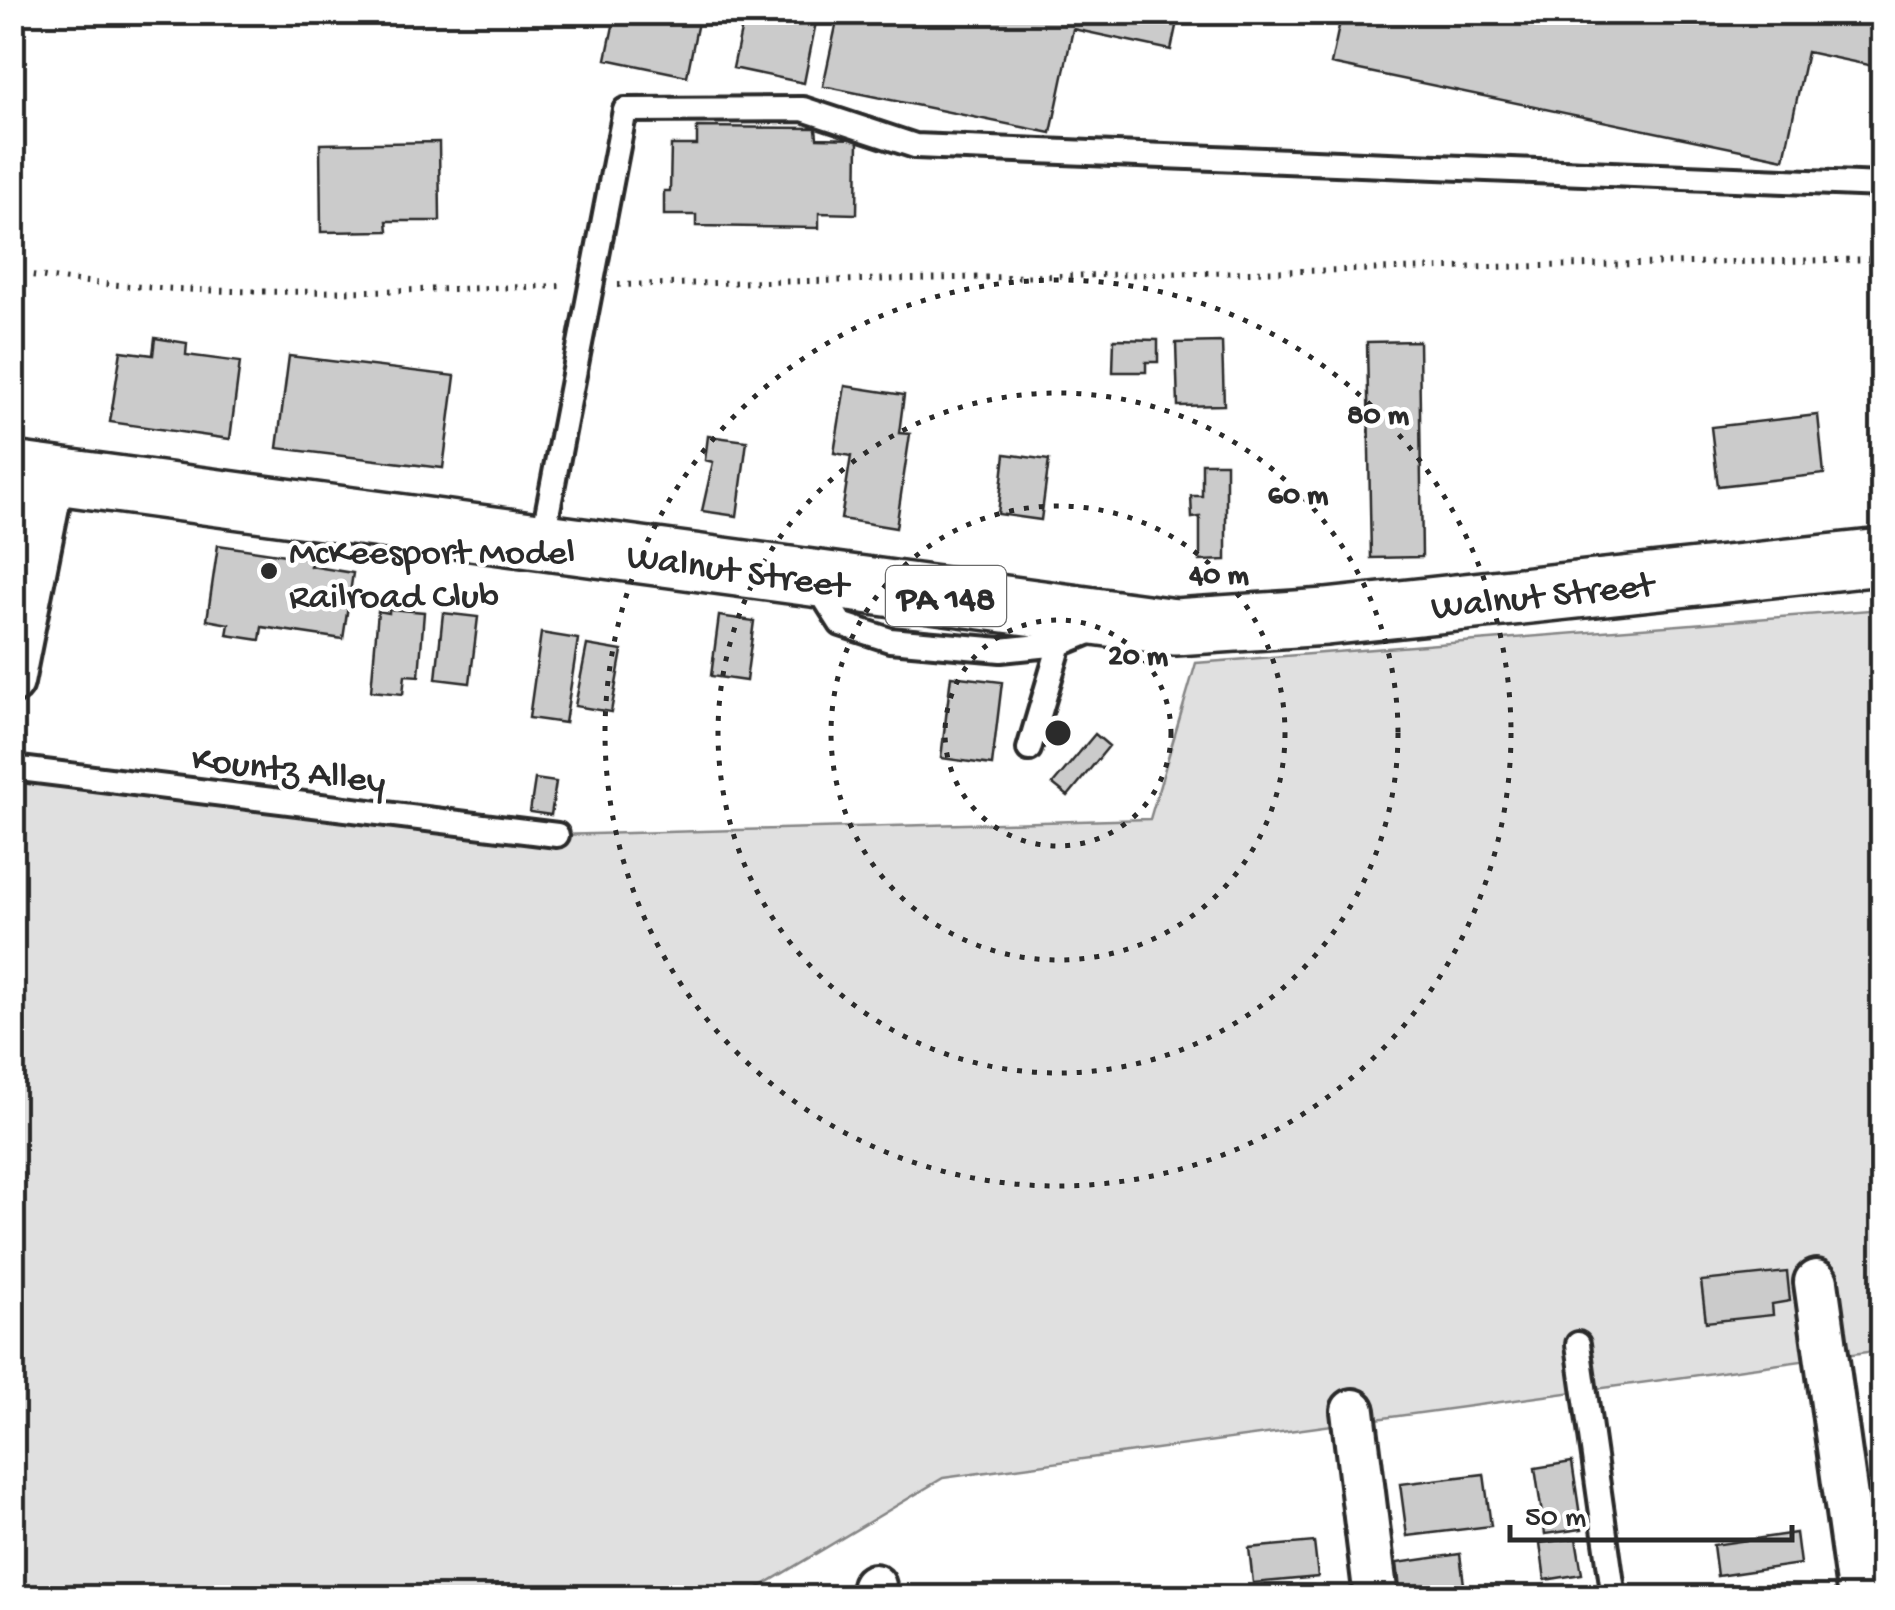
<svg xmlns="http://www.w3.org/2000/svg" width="1895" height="1610" font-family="'Gochi Hand',sans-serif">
<rect width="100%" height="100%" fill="#fff"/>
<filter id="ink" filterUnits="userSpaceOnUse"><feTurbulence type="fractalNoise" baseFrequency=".01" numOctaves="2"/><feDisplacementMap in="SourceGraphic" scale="20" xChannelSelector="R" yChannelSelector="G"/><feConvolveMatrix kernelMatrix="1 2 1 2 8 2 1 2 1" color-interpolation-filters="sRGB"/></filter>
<g filter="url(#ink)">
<path fill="#e0e0e0" stroke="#868686" stroke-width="2.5" d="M 1882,609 L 1882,1350 L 943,1478 L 743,1597 L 13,1598 L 13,767 L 557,835 L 1150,819 L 1196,663 Z"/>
<path fill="#cbcbcb" stroke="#2b2b2b" stroke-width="2.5" d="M 616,12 L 700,12 L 687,76 L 606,59 Z
M 745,12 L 818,12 L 804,83 L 733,68 Z
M 839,12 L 1179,12 L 1171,50 L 1073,29 L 1051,133 L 823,86 Z
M 1206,12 L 1248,12 L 1247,21 Z
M 1342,12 L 1882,12 L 1882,68 L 1807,52 L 1784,159 L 1331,64 Z
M 697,127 L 816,128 L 817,138 L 858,139 L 857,214 L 819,213 L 819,228 L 696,226 L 696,215 L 664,215 L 664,191 L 670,191 L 671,145 L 697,145 Z
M 439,142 L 440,221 L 387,221 L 388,231 L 321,232 L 320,144 Z
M 155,338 L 187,343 L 186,355 L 240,362 L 230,439 L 110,422 L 121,351 L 153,355 Z
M 1114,339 L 1158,340 L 1158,362 L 1146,362 L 1146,372 L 1113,372 Z
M 1419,341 L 1422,557 L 1371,558 L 1367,342 Z
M 1222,342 L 1224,405 L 1178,406 L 1176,343 Z
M 289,356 L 455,376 L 443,468 L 277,448 Z
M 845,386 L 904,395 L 899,433 L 910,434 L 896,528 L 841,519 L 851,456 L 834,453 Z
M 1818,415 L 1824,474 L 1718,486 L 1711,427 Z
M 708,436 L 747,441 L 737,516 L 702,511 L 713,462 L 705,460 Z
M 1005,454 L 1049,460 L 1041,520 L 998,514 Z
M 1202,463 L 1226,463 L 1226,560 L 1200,561 L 1200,517 L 1192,518 L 1191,496 L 1202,496 Z
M 218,545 L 312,559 L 310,566 L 353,573 L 343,639 L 262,627 L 260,640 L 227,635 L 229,624 L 207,620 Z
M 389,609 L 424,612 L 419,676 L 405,675 L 403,694 L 371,691 L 378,611 L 389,613 Z
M 443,613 L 478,617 L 470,683 L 436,679 Z
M 719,616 L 754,621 L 746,681 L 711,676 Z
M 541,633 L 578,639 L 565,723 L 529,718 Z
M 587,645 L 622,651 L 611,712 L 575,706 Z
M 951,676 L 1002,682 L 992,765 L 941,758 Z
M 1095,734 L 1109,746 L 1068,796 L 1053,784 Z
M 535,779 L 556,782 L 551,815 L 530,812 Z
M 1787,1272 L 1790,1301 L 1772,1304 L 1773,1315 L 1706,1322 L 1701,1281 Z
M 1572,1462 L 1582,1529 L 1545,1534 L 1535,1468 Z
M 1484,1474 L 1491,1526 L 1407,1536 L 1400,1484 Z
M 1796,1533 L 1800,1564 L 1717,1576 L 1713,1545 Z
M 1576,1538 L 1582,1574 L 1545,1580 L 1540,1543 Z
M 1314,1542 L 1318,1577 L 1253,1583 L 1249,1548 Z
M 1460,1554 L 1465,1592 L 1401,1598 L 1397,1563 Z
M 1313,1586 L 1315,1598 L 1237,1598 L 1236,1595 Z"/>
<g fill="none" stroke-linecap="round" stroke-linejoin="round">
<defs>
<path id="lane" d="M 542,541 L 625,110 L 803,109 L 915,146 L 1882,185
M 815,583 L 841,624 L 890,640 L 1001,650 L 1060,644 L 1099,628
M 1029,749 L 1060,644
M 12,768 L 557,835
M 1578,1344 L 1614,1598"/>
<path id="street" d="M 12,682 L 53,476
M 1816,1282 L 1860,1598
M 1353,1411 L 1376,1598
M 874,1586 L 874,1598"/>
<path id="primary" d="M 12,470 L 1175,627 L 1326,617 L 1882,557"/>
</defs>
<use href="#lane" stroke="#2b2b2b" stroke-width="30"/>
<use href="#street" stroke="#2b2b2b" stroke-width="50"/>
<use href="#primary" stroke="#2b2b2b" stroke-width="62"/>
<path stroke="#2b2b2b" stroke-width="6" stroke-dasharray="2.5 8" stroke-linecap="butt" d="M 12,272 C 195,302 381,290 565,286
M 618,285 L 1882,259"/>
<use href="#lane" stroke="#fff" stroke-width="22"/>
<use href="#street" stroke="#fff" stroke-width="42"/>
<use href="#primary" stroke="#fff" stroke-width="55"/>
</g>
</g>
<g fill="none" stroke="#2b2b2b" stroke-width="5" stroke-dasharray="5 10">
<circle cx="1058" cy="733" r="113"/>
<circle cx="1058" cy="733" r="227"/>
<circle cx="1058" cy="733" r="340"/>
<circle cx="1058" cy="733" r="453"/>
</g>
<circle fill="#2b2b2b" stroke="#fff" stroke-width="4" cx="269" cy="571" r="10"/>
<g text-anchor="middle" stroke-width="9" stroke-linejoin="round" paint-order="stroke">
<rect fill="#fff" stroke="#6b6b6b" stroke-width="2.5" x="886" y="566" width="120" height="60" rx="8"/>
<g font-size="35" font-weight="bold" fill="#2b2b2b">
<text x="946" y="608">PA 148</text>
</g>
<g font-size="38" fill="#2b2b2b" stroke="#fff" text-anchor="start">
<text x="289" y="562">McKeesport Model<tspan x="289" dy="44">Railroad Club</tspan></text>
</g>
<g font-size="38" fill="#2b2b2b" stroke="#fff">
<text transform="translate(738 568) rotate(8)" y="13">Walnut Street</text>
<text transform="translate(1542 593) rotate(-6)" y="13">Walnut Street</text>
<text transform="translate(289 767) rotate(7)" y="13">Kountz Alley</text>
</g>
</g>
<circle cx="1058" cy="733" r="15" fill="#2b2b2b" stroke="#fff" stroke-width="5"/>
<g font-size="30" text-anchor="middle" font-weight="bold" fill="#2b2b2b" stroke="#fff" stroke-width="9" stroke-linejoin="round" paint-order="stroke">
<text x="1378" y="423">80 m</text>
<text x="1298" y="503">60 m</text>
<text x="1219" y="583">40 m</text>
<text x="1138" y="664">20 m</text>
</g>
<rect width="1895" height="1610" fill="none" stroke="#fff" stroke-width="50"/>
<rect x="25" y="25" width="1845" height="1560" fill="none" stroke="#2b2b2b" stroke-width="4" filter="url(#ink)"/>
<path d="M1510 1525v15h282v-15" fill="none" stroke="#2b2b2b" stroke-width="5"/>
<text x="1525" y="1525" font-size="30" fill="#2b2b2b" stroke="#ffffff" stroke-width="8" paint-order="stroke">50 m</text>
</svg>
